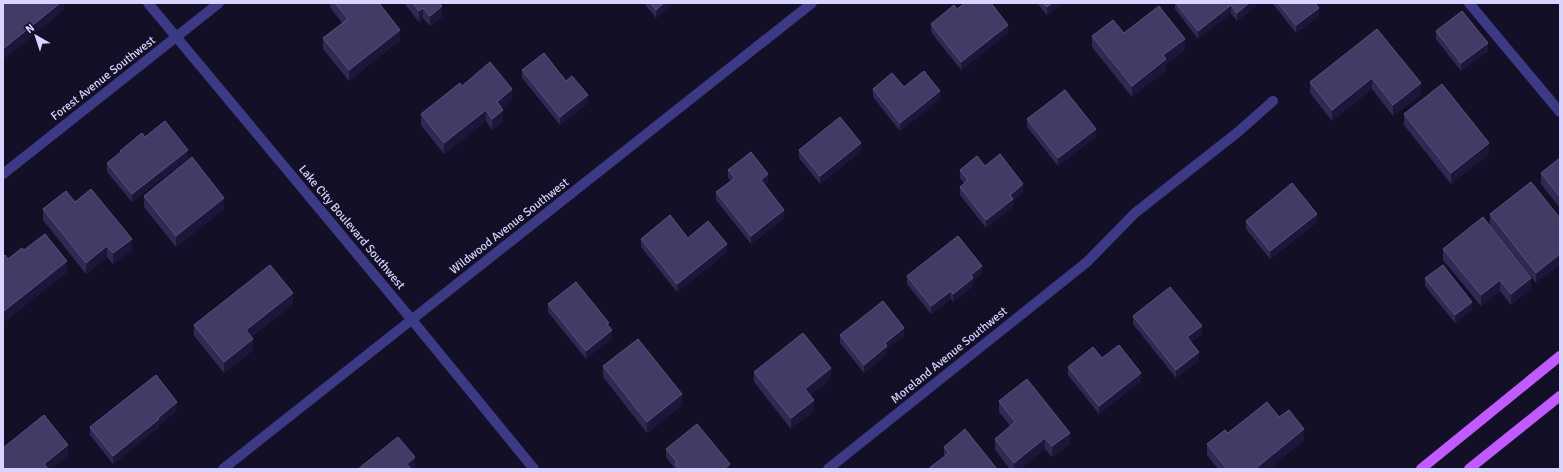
<svg xmlns="http://www.w3.org/2000/svg" width="1563" height="472" font-family="Signika,sans-serif">
<rect width="100%" height="100%" fill="#130f26"/>
<g fill="none" stroke-linecap="round" stroke-linejoin="round">
<path stroke="#3d3a85" stroke-width="10" d="M 148,3 L 412,320 L 534,469
M 1469,3 L 1560,112
M 3,174 L 219,3
M 223,469 L 812,3
M 828,469 L 1087,262 L 1135,213 L 1238,132 L 1273,101"/>
<path stroke="#c25bff" stroke-width="10" d="M 1421,469 L 1560,356
M 1469,469 L 1560,396"/>
</g>
<path fill="#312854" d="M 330,3 L 379,3 L 400,40 L 349,81 L 323,49 L 323,38 L 342,23 L 330,7 Z
M 404,3 L 439,3 L 442,17 L 430,26 L 423,18 L 419,22 Z
M 644,3 L 674,3 L 656,18 Z
M 1037,3 L 1062,3 L 1047,15 Z
M 1175,3 L 1259,3 L 1237,21 L 1231,13 L 1198,39 L 1175,9 Z
M 1273,3 L 1315,3 L 1319,16 L 1296,33 L 1273,4 Z
M 957,9 L 1008,33 L 961,70 L 931,32 L 931,24 Z
M 1377,29 L 1421,94 L 1393,116 L 1372,89 L 1332,121 L 1310,93 L 1310,82 Z
M 1436,31 L 1488,51 L 1461,71 L 1436,39 Z
M 1124,33 L 1185,50 L 1166,64 L 1166,70 L 1132,97 L 1092,47 L 1092,36 Z
M 522,70 L 566,81 L 588,103 L 560,125 L 522,78 Z
M 462,86 L 512,100 L 502,108 L 503,121 L 492,130 L 486,121 L 444,154 L 421,125 L 421,114 Z
M 904,87 L 940,99 L 900,131 L 873,97 L 873,89 Z
M 1404,114 L 1489,154 L 1451,184 L 1404,125 Z
M 1027,119 L 1096,137 L 1058,166 L 1027,127 Z
M 145,137 L 188,158 L 132,202 L 107,172 L 107,163 L 120,153 L 120,151 Z
M 799,150 L 861,151 L 820,184 L 799,158 Z
M 1560,158 L 1560,208 L 1541,184 L 1541,173 Z
M 985,166 L 1023,192 L 1013,201 L 1013,207 L 986,228 L 960,195 L 960,187 L 964,183 L 960,178 L 960,170 Z
M 728,170 L 768,182 L 764,185 L 784,218 L 751,244 L 716,200 L 716,192 L 731,181 L 728,178 Z
M 144,196 L 224,209 L 176,247 L 144,207 Z
M 75,202 L 132,250 L 113,264 L 107,257 L 86,274 L 43,220 L 43,209 Z
M 1490,214 L 1560,218 L 1536,283 L 1490,225 Z
M 1246,221 L 1317,222 L 1270,259 L 1246,229 Z
M 688,238 L 727,252 L 677,292 L 641,247 L 641,239 Z
M 1443,249 L 1531,288 L 1511,305 L 1500,291 L 1481,306 L 1443,260 Z
M 24,250 L 67,272 L 4,322 L 3,320 L 3,257 L 8,259 Z
M 982,274 L 973,281 L 973,286 L 953,302 L 951,299 L 931,314 L 907,284 L 907,276 Z
M 1425,278 L 1472,310 L 1455,323 L 1425,286 Z
M 293,304 L 251,337 L 253,350 L 224,373 L 194,336 L 194,325 Z
M 548,304 L 612,338 L 586,359 L 548,312 Z
M 1133,316 L 1202,334 L 1191,342 L 1199,360 L 1176,378 L 1133,324 Z
M 840,335 L 904,336 L 887,349 L 887,354 L 864,373 L 840,343 Z
M 1102,358 L 1141,381 L 1099,414 L 1068,375 L 1068,367 Z
M 603,366 L 682,405 L 647,433 L 603,377 Z
M 754,372 L 831,379 L 810,395 L 814,411 L 791,429 L 754,382 Z
M 999,401 L 1070,444 L 1052,457 L 1045,449 L 1020,469 L 1010,469 L 995,450 L 995,439 L 1010,426 L 999,412 Z
M 177,410 L 159,425 L 159,427 L 113,464 L 90,435 L 90,427 Z
M 1279,417 L 1304,440 L 1269,469 L 1218,469 L 1207,455 L 1207,444 L 1228,433 Z
M 944,447 L 997,469 L 944,457 Z
M 666,449 L 730,469 L 675,469 L 666,457 Z"/>
<path fill="#1d163a" d="M 60,3 L 64,3 L 64,10 L 3,60 L 3,49 Z
M 664,3 L 674,3 L 656,18 L 656,10 Z
M 1052,3 L 1062,3 L 1047,15 L 1047,7 Z
M 1249,3 L 1259,3 L 1237,21 L 1237,13 Z
M 1231,5 L 1231,13 L 1198,39 L 1198,31 Z
M 442,6 L 442,17 L 430,26 L 430,16 Z
M 423,8 L 423,18 L 419,22 L 419,11 Z
M 1319,8 L 1319,16 L 1296,33 L 1296,25 Z
M 1008,25 L 1008,33 L 961,70 L 961,62 Z
M 400,30 L 400,40 L 349,81 L 349,70 Z
M 1185,39 L 1185,50 L 1166,64 L 1166,70 L 1132,97 L 1132,86 L 1163,55 Z
M 1488,43 L 1488,51 L 1461,71 L 1461,63 Z
M 1372,78 L 1372,89 L 1332,121 L 1332,110 Z
M 1421,83 L 1421,94 L 1393,116 L 1393,105 Z
M 512,89 L 512,100 L 497,113 L 497,102 Z
M 940,91 L 940,99 L 900,131 L 900,123 Z
M 588,95 L 588,103 L 560,125 L 560,117 Z
M 486,110 L 486,121 L 444,154 L 444,143 Z
M 503,110 L 503,121 L 492,130 L 492,119 Z
M 1096,129 L 1096,137 L 1058,166 L 1058,158 Z
M 861,143 L 861,151 L 820,184 L 820,176 Z
M 1489,143 L 1489,154 L 1451,184 L 1451,173 Z
M 188,150 L 188,158 L 132,202 L 132,194 Z
M 768,174 L 768,182 L 761,188 L 761,180 Z
M 1023,184 L 1023,192 L 1013,201 L 1013,207 L 986,228 L 986,220 L 1010,195 Z
M 224,198 L 224,209 L 176,247 L 176,236 Z
M 784,210 L 784,218 L 751,244 L 751,236 Z
M 1317,214 L 1317,222 L 1270,259 L 1270,251 Z
M 132,239 L 132,250 L 113,264 L 113,253 Z
M 727,244 L 727,252 L 677,292 L 677,284 Z
M 107,246 L 107,257 L 86,274 L 86,263 Z
M 1560,254 L 1560,265 L 1536,283 L 1536,273 Z
M 67,261 L 67,272 L 4,322 L 4,311 Z
M 982,266 L 982,274 L 973,281 L 973,286 L 953,302 L 953,294 L 971,275 Z
M 1531,278 L 1531,288 L 1511,305 L 1511,294 Z
M 1500,280 L 1500,291 L 1481,306 L 1481,295 Z
M 951,291 L 951,299 L 931,314 L 931,306 Z
M 293,293 L 293,304 L 246,341 L 246,330 Z
M 1472,302 L 1472,310 L 1455,323 L 1455,315 Z
M 1202,326 L 1202,334 L 1187,345 L 1187,337 Z
M 904,328 L 904,336 L 887,349 L 887,354 L 864,373 L 864,365 L 885,343 Z
M 612,330 L 612,338 L 586,359 L 586,351 Z
M 253,339 L 253,350 L 224,373 L 224,362 Z
M 1199,352 L 1199,360 L 1176,378 L 1176,370 Z
M 831,368 L 831,379 L 805,400 L 805,389 Z
M 1141,373 L 1141,381 L 1099,414 L 1099,406 Z
M 682,394 L 682,405 L 647,433 L 647,422 Z
M 814,400 L 814,411 L 791,429 L 791,418 Z
M 177,402 L 177,410 L 159,425 L 159,427 L 113,464 L 113,456 Z
M 1304,429 L 1304,440 L 1269,469 L 1255,469 Z
M 1070,433 L 1070,444 L 1052,457 L 1052,446 Z
M 1045,438 L 1045,449 L 1020,469 L 1014,469 L 1014,463 Z
M 68,445 L 68,456 L 51,469 L 44,469 L 44,464 Z
M 415,457 L 415,468 L 413,469 L 407,469 L 407,464 Z
M 730,464 L 730,469 L 724,469 Z"/>
<path fill="#433a66" stroke="#5a527e" d="M 3,3 L 60,3 L 3,49 Z
M 335,3 L 379,3 L 400,30 L 349,70 L 323,38 L 348,19 Z
M 413,3 L 439,3 L 442,6 L 430,16 L 423,8 L 419,11 Z
M 651,3 L 664,3 L 656,10 Z
M 965,3 L 991,3 L 1008,25 L 961,62 L 931,24 L 954,5 L 957,9 Z
M 1043,3 L 1052,3 L 1047,7 Z
M 1176,3 L 1249,3 L 1237,13 L 1231,5 L 1198,31 Z
M 1278,3 L 1315,3 L 1319,8 L 1296,25 Z
M 1159,6 L 1185,39 L 1163,55 L 1166,59 L 1132,86 L 1092,36 L 1113,20 L 1124,33 Z
M 1462,11 L 1488,43 L 1461,63 L 1436,31 Z
M 1377,29 L 1421,83 L 1393,105 L 1372,78 L 1332,110 L 1310,82 Z
M 544,53 L 566,81 L 572,76 L 588,95 L 560,117 L 522,70 Z
M 490,62 L 512,89 L 497,102 L 503,110 L 492,119 L 486,110 L 444,143 L 421,114 L 460,83 L 462,86 Z
M 924,71 L 940,91 L 900,123 L 873,89 L 892,73 L 904,87 Z
M 1442,84 L 1489,143 L 1451,173 L 1404,114 Z
M 1065,90 L 1096,129 L 1058,158 L 1027,119 Z
M 840,117 L 861,143 L 820,176 L 799,150 Z
M 165,121 L 188,150 L 132,194 L 107,163 L 121,152 L 120,151 L 142,133 L 145,137 Z
M 751,152 L 768,174 L 761,180 L 784,210 L 751,236 L 716,192 L 735,178 L 728,170 Z
M 1000,154 L 1023,184 L 1010,195 L 1013,199 L 986,220 L 960,187 L 968,180 L 960,170 L 977,156 L 985,166 Z
M 192,157 L 224,198 L 176,236 L 144,196 Z
M 1560,158 L 1560,197 L 1541,173 Z
M 1531,182 L 1560,218 L 1560,254 L 1536,273 L 1490,214 Z
M 1292,183 L 1317,214 L 1270,251 L 1246,221 Z
M 91,189 L 132,239 L 113,253 L 107,246 L 86,263 L 43,209 L 66,191 L 75,202 Z
M 670,215 L 688,238 L 708,221 L 727,244 L 677,284 L 641,239 Z
M 1483,217 L 1531,278 L 1511,294 L 1500,280 L 1481,295 L 1443,249 Z
M 45,234 L 67,261 L 4,311 L 3,309 L 3,257 L 5,255 L 8,259 L 22,248 L 24,250 Z
M 958,236 L 982,266 L 971,275 L 973,278 L 953,294 L 951,291 L 931,306 L 907,276 Z
M 270,265 L 293,293 L 246,330 L 253,339 L 224,362 L 194,325 Z
M 1443,265 L 1472,302 L 1455,315 L 1425,278 Z
M 576,282 L 609,323 L 607,324 L 612,330 L 586,351 L 548,304 Z
M 1170,287 L 1202,326 L 1187,337 L 1199,352 L 1176,370 L 1133,316 Z
M 883,301 L 904,328 L 885,343 L 887,346 L 864,365 L 840,335 Z
M 803,333 L 831,368 L 805,389 L 814,400 L 791,418 L 754,372 Z
M 638,339 L 682,394 L 647,422 L 603,366 Z
M 1119,345 L 1141,373 L 1099,406 L 1068,367 L 1093,347 L 1102,358 Z
M 156,375 L 177,402 L 158,418 L 159,419 L 113,456 L 90,427 Z
M 1027,379 L 1070,433 L 1052,446 L 1045,438 L 1014,463 L 995,439 L 1015,422 L 999,401 Z
M 1267,402 L 1279,417 L 1289,410 L 1304,429 L 1255,469 L 1227,469 L 1207,444 L 1225,430 L 1228,433 Z
M 44,415 L 68,445 L 44,464 L 48,469 L 5,469 L 3,466 L 3,448 Z
M 697,424 L 730,464 L 724,469 L 679,469 L 675,464 L 677,462 L 666,449 Z
M 965,429 L 997,469 L 928,469 L 949,453 L 944,447 Z
M 398,437 L 415,457 L 407,464 L 411,469 L 358,469 Z"/>
<g text-anchor="middle" stroke-width="4" stroke-linejoin="round" paint-order="stroke">
<g font-size="12" fill="#d9d4ff" stroke="#130f26">
<text transform="translate(103 78) rotate(-38)" y="4">Forest Avenue Southwest</text>
<text transform="translate(509 226) rotate(-38)" y="4">Wildwood Avenue Southwest</text>
<text transform="translate(352 227) rotate(50)" y="4">Lake City Boulevard Southwest</text>
<text transform="translate(949 355) rotate(-39)" y="4">Moreland Avenue Southwest</text>
</g>
</g>
<rect width="1563" height="472" fill="none" stroke="#d9d4ff" stroke-width="8"/>
<g transform="translate(36 36) rotate(321)" stroke="#130f26" stroke-width="3" paint-order="stroke">
<path d="M0-3L7 15L0 10L-7 15Z" fill="#d9d4ff"/>
<text y="-6" font-size="11" font-weight="bold" text-anchor="middle" fill="#d9d4ff">N</text>
</g>
</svg>
